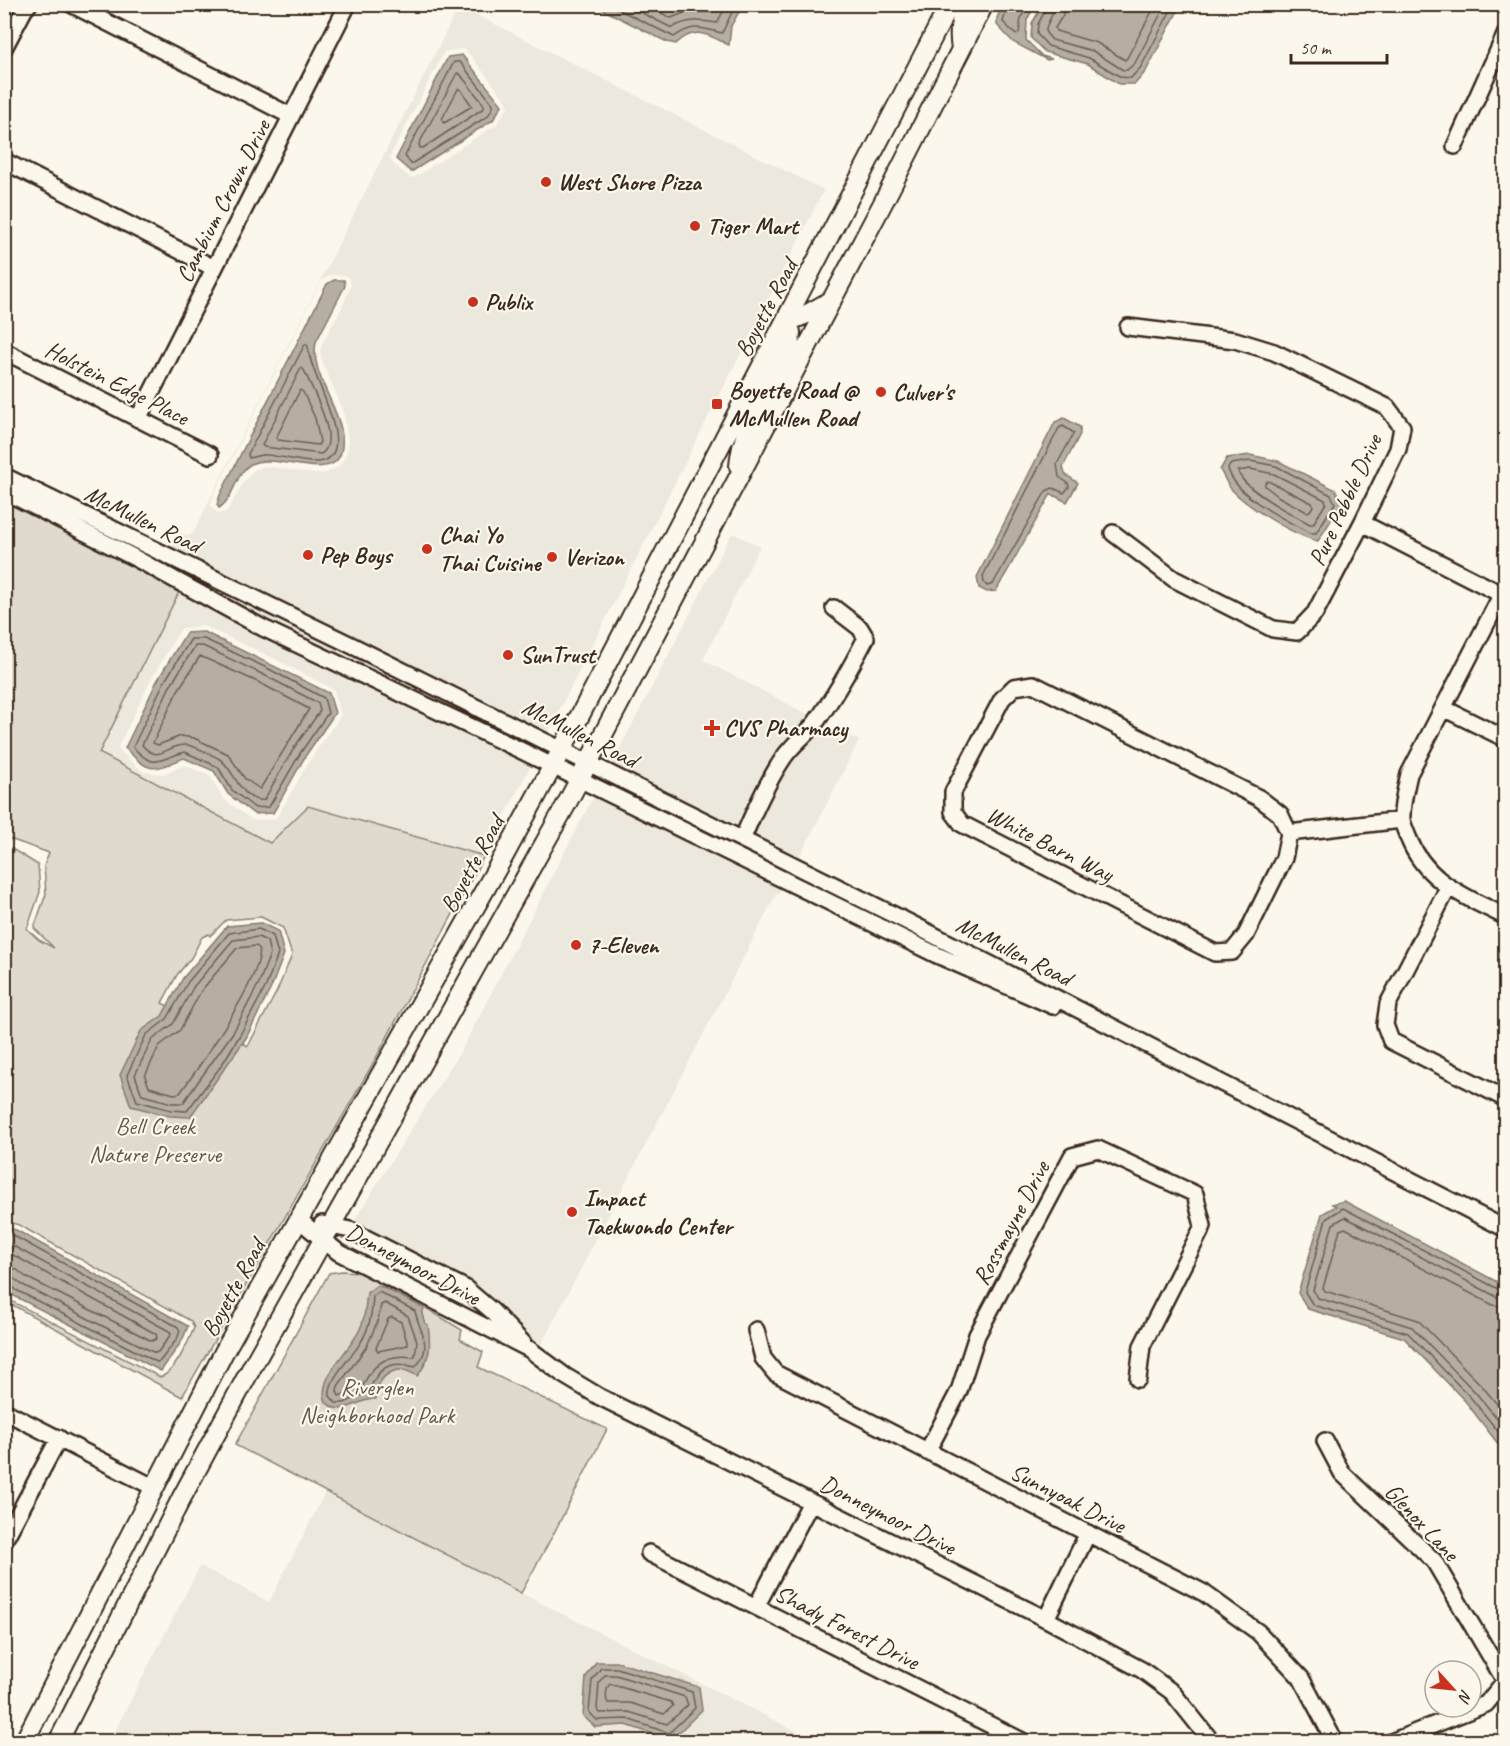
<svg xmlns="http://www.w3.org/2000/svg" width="1510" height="1746" font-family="Caveat,sans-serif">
<rect width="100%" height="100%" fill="#fbf7ec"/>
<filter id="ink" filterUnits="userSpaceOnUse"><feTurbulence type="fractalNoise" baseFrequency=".0167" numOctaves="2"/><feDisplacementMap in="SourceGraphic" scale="12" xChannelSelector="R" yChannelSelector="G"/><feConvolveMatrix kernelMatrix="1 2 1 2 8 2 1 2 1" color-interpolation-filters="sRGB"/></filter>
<g filter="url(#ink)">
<path fill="#ede8dd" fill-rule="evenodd" d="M 459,6 L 824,190 L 547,734 L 171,550 L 180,533 L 188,536 L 193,533 ZM 461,49 L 466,50 L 507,102 L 508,107 L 497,124 L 415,177 L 410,178 L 392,163 L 390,157 L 444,52 ZM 331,275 L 345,275 L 349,278 L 351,285 L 342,307 L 322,344 L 320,351 L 323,364 L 343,410 L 349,443 L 346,456 L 338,467 L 326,473 L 315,474 L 265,466 L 254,470 L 243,483 L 228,510 L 220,514 L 217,513 L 210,505 L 215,492 L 321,281 Z
M 732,533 L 760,546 L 703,660 L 811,716 L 786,742 L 777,754 L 755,793 L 738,830 L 610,767 Z
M 189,573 L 541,746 L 538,751 L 266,622 L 186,578 Z
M 180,590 L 532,763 L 484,856 L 308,806 L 270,843 L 99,753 ZM 203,626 L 273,658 L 334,690 L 341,715 L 311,758 L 277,817 L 274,819 L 252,820 L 224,799 L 210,776 L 185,765 L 163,774 L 143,772 L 119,750 L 118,747 L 152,678 L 180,630 L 183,628 Z
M 824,723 L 859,741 L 798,860 L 751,837 L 768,800 L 790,762 Z
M 595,794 L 783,887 L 776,895 L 539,1349 L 497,1306 L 469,1283 L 352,1224 L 463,1047 Z
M 326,1491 L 521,1593 L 816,1741 L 109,1742 L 200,1566 L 269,1602 Z"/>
<path fill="#dfd9ce" stroke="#8d8276" stroke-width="1.5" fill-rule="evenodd" d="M 5,499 L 180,590 L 99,753 L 270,843 L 308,806 L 484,856 L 376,1058 L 182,1397 L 5,1301 L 4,1295 L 9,1300 L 160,1377 C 174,1374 189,1341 194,1328 L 191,1321 L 19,1225 L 5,1221 ZM 10,839 L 49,853 L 44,866 L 46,894 L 34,928 L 54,948 L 39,940 L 27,929 L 40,892 L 38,865 L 7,846 ZM 261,917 L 283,928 L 292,955 L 277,991 L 248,1046 L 162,1003 L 177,975 L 191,958 L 202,937 L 209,934 L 210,936 L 226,920 Z
M 342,1271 L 359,1272 L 426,1308 L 462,1330 L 460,1339 L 483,1352 L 478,1367 L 607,1429 L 554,1533 L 521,1593 L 235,1445 L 329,1273 Z"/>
<path fill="#b6aea2" stroke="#85796d" stroke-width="1.5" d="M 594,5 L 743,5 L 731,26 L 729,45 C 708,35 695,25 676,44 L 667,42 Z
M 1003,5 L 1035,5 L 1027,20 L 1026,40 L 1042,56 L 1052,59 L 1047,60 L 1013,42 L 997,25 L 997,18 Z
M 1043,5 L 1043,4 L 1181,5 L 1146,71 L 1135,84 L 1119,84 L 1088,64 L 1045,52 L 1031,38 L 1032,23 Z
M 462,55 L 502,105 L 493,120 L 411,172 L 396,159 L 448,57 Z
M 334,280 L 344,280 L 345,286 L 316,342 C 310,371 335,401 341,429 C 353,497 279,449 251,464 C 235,473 234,499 219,508 L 217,505 L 220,495 L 327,284 Z
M 1064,418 L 1080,427 L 1080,434 L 1063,467 L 1065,474 L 1078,483 L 1067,502 L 1051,494 L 996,591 L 987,592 L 979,588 L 977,577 L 1055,422 Z
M 1250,455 L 1278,461 L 1336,490 L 1342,503 L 1318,541 C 1295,536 1249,508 1232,490 C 1227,485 1224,476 1220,470 L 1227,458 Z
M 204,632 L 329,693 L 335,713 L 306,755 L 273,813 L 254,814 L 228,794 L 214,771 L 184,758 C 151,772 150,773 125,748 L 157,681 L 186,633 Z
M 261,923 L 278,931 L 284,954 L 271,988 L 246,1038 L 190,1117 L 170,1116 L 131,1106 L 120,1075 L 141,1031 L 162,1016 L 183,978 L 227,926 Z
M 1344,1201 L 1505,1286 L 1505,1453 L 1466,1402 L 1404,1338 L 1308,1309 L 1298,1293 L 1322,1214 L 1336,1206 L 1332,1204 Z
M 4,1227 L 16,1230 L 188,1326 L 182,1341 L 161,1371 L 12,1295 L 5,1287 Z
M 376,1286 L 380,1286 L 424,1308 L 422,1314 L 425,1323 L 428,1325 C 431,1346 431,1359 417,1376 C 396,1362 377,1375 376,1399 C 358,1398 341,1419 326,1402 C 316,1378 350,1351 360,1329 C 366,1317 365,1306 367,1293 Z
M 596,1662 L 617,1662 L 699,1687 L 702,1710 L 671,1740 L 626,1725 L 595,1727 L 583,1716 L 586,1677 Z"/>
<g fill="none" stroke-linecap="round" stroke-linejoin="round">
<path stroke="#6c5f53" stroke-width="1.5" d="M 608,4 L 674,37 C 694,23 701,28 722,33 L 736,4
M 624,4 L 672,28 C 687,19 700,20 717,23 L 727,4
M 644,4 L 671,18 L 687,12 L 712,12 L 717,4
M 1008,4 L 1003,22 L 1016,35 L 1019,33 L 1021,18 L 1028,4
M 1048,4 L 1038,24 L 1037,34 L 1048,46 L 1089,58 L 1121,77 L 1131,78 L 1141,67 L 1174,4
M 1055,4 C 1055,15 1045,22 1046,33 L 1052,40 L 1093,51 L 1123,70 L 1127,70 L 1135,63 L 1166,4
M 1064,4 L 1063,15 L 1055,28 L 1056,31 L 1097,43 L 1125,60 L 1127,58 L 1156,4
M 454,62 L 460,62 L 493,104 L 493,107 L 488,116 L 411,164 L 405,156 Z
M 457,73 L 460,74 L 484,105 L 484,108 L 423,148 L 420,148 L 419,144 Z
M 458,89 L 461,90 L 472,106 L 444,123 L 442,119 Z
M 305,344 L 308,346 C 307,370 359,451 323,461 C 309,465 282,456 267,455 C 261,454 255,457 249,458 L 248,454 Z
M 301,368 L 304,370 C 311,387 342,442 321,454 L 264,447 L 262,445 Z
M 300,390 L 303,392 L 315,418 L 320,442 L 318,445 L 278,440 L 276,438 Z
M 1063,426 L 1074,433 L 1057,464 L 1059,477 L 1068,483 L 1069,487 L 1064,493 L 1053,488 L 1046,491 L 993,584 L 987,586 L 984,583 L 983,576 L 1059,428 Z
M 1250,461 L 1276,466 L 1331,495 L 1335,503 L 1316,533 L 1310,533 C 1286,520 1234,496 1228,468 L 1231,464 Z
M 1250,469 L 1274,474 L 1325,500 L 1326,503 L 1313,524 L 1310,524 C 1293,515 1242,489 1238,471 Z
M 1268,481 L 1312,503 L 1313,506 L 1310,511 L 1307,512 L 1279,497 L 1265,486 L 1265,483 Z
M 191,639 L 204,639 L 267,668 L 324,698 L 328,713 L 301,752 L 269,807 L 255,808 L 232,790 L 218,767 L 185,752 C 158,759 155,771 133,747 L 163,684 Z
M 195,646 L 203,646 L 264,675 L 318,703 L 320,711 L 294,748 L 264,800 C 240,803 234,766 218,758 C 209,754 194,744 184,745 C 165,746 159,764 142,745 L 169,688 Z
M 200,656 L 260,683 L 309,709 L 260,789 L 245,779 L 228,754 L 194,738 L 181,736 L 158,745 L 153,743 L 177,692 Z
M 259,929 L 273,936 L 278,954 L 266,986 L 240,1035 L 221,1066 L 187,1111 L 171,1110 L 137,1101 L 127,1075 L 146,1035 L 167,1019 L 188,982 L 229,933 Z
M 258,937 L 267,941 L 270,954 L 259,983 L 234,1031 L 183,1103 L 172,1103 L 142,1095 L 135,1075 L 152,1040 L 173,1024 L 194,986 L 233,940 Z
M 256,946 L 259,948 C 266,972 197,1070 180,1093 L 174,1094 L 149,1087 L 145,1076 L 159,1046 L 180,1030 L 201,991 L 237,948 Z
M 4,1233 L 14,1236 L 178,1327 L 180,1331 L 177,1339 L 160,1361 L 157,1362 L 16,1290 L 10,1284 L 4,1283
M 4,1241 L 169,1331 L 171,1334 L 158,1352 L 155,1353 L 21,1284 L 13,1278 L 4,1276
M 4,1250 L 156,1334 L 157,1338 L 152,1341 L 26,1277 L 16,1269 L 4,1267
M 1506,1291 L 1500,1290 L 1343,1208 L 1326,1219 L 1305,1292 L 1313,1305 L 1408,1333 L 1471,1398 L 1506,1441
M 379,1292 L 415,1311 C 419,1331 435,1347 415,1367 C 390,1359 377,1368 369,1392 L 344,1403 L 336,1403 L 330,1396 C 328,1377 352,1358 361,1342 C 370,1327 372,1313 373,1296 Z
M 1506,1298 L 1497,1297 L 1345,1217 L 1333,1224 L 1313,1290 L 1318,1298 L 1412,1327 L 1476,1393 L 1506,1429
M 385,1303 L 408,1316 L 417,1341 L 415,1356 L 412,1357 C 387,1353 372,1364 363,1386 L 339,1396 L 337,1391 L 338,1386 L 367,1346 L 378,1320 L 381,1305 Z
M 1506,1307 L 1493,1305 L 1345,1228 L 1340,1230 L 1323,1288 L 1325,1291 L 1418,1320 L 1482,1386 L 1506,1415
M 392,1317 L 401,1322 L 408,1345 L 378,1351 L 376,1348 L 388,1319 Z
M 601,1668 L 617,1668 L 692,1692 L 695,1708 L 669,1733 L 627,1719 L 597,1720 L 589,1712 L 592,1680 Z
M 605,1675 L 616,1675 L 685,1697 L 688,1705 L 667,1724 L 629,1712 L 600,1713 L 597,1709 L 599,1682 Z
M 610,1684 L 671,1702 L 673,1706 L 664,1714 L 630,1703 L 608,1703 C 605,1699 606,1688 610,1684 Z"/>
<defs>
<path id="minor" d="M 71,4 L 291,116
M 4,48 L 24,10 L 29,4
M 1455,146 L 1506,33
M 4,161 L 214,268
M 4,351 L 210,455
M 138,419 L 348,4
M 4,476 L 349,644 L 910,923 L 1506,1229
M 4,491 L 135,558 L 263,628 L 520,750 L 937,955 L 1053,1006
M 1362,523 L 1501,594
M 1113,533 L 1174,579 L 1273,629 L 1297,632 L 1315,613 L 1362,523 L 1398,449 L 1402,427 L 1387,407 L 1274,352 L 1235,340 L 1128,327
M 1506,586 L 1409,774 C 1406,788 1401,805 1402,820 C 1403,825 1406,832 1408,837 C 1426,883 1465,896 1506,917
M 1033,684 L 1259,798 L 1280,814 L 1289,833 L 1284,858 L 1246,935 L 1232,952 L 1215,953 L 962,824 L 953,812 L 953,792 L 1002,699 L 1014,687 Z
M 1443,708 L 1506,739
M 1289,833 L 1402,820
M 742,840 C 754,811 767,782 784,757 C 793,744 806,735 816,722 C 835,696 851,667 866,638 L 860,628 L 834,608
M 1448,888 L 1388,1004 L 1385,1025 L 1391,1041 L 1506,1099
M 298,1219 L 338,1252 L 529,1349 L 565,1376 L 600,1397 L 1046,1619 L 1142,1670 L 1172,1692 L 1212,1742
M 322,1224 L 350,1230 L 465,1288 L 492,1311 L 523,1343
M 756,1330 L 763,1358 L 775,1373 L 1204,1593 L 1258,1632 L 1301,1678 L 1335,1742
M 4,1411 L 153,1487
M 1325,1441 L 1342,1473 L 1434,1561 L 1505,1681 L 1486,1704 L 1391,1742
M 927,1452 L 959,1391 L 977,1335 L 1072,1156 L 1098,1149 L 1195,1194 L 1203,1226 L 1142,1346 L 1138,1379
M 4,1541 L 59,1438
M 649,1553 L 1024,1742
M 756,1607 L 811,1502
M 1046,1619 L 1088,1533"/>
<path id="major" d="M 961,49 C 958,31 960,20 968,4
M 785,323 L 807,314 L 832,300
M 739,466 C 742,422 773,386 790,346 L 791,332 L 785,323
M 24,1742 L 224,1352 L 505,854 L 575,725 L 950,4
M 58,1742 L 182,1497 L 252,1367 L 566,805 L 885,199 L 984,4"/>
</defs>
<use href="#minor" stroke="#3b2a1e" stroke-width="20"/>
<use href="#major" stroke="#3b2a1e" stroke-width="22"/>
<use href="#minor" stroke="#fbf7ec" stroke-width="15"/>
<use href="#major" stroke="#fbf7ec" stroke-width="18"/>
</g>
</g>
<g fill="#c8321e" stroke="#fbf7ec" stroke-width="2">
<circle cx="546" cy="182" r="6"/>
<circle cx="695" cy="226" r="6"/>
<circle cx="473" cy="302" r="6"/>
<circle cx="881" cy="392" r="6"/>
<rect x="711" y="398" width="12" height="12" rx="3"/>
<circle cx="427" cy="549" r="6"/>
<circle cx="308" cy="555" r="6"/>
<circle cx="552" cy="557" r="6"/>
<circle cx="508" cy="655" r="6"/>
<path d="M709 719h6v6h6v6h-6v6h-6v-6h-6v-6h6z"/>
<circle cx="576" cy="945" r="6"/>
<circle cx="572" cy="1212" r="6"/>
</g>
<g text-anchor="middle" stroke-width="4.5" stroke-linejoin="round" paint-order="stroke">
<g font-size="24" font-weight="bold" fill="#3b2a1e" stroke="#fbf7ec" text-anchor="start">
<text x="558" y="190">West Shore Pizza</text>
<text x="707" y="234">Tiger Mart</text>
<text x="485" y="310">Publix</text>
<text x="729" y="398">Boyette Road @<tspan x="729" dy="28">McMullen Road</tspan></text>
<text x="893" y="400">Culver's</text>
<text x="439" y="543">Chai Yo<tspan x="439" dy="28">Thai Cuisine</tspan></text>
<text x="320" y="563">Pep Boys</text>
<text x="564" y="565">Verizon</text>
<text x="520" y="663">SunTrust</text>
<text x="724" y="736">CVS Pharmacy</text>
<text x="588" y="953">7-Eleven</text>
<text x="584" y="1206">Impact<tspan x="584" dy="28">Taekwondo Center</tspan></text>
</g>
<g font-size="24" fill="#3b2a1e" stroke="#fbf7ec">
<text transform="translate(223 201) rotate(-63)" y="8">Cambium Crown Drive</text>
<text transform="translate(766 308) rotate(-62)" y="8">Boyette Road</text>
<text transform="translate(117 383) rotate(27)" y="8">Holstein Edge Place</text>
<text transform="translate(1345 500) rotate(-65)" y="8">Pure Pebble Drive</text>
<text transform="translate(143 519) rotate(26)" y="8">McMullen Road</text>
<text transform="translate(580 733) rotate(27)" y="8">McMullen Road</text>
<text transform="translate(1050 844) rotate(27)" y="8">White Barn Way</text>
<text transform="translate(472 864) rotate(-61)" y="8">Boyette Road</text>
<text transform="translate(1014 951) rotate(27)" y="8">McMullen Road</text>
<text transform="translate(1011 1223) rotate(-62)" y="8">Rossmayne Drive</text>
<text transform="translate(413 1264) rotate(28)" y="8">Donneymoor Drive</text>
<text transform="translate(233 1288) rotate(-61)" y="8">Boyette Road</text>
<text transform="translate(1068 1498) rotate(27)" y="8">Sunnyoak Drive</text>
<text transform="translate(888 1515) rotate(27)" y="8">Donneymoor Drive</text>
<text transform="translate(1422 1522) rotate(47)" y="8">Glenox Lane</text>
<text transform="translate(847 1627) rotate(27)" y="8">Shady Forest Drive</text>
</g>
<g font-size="24" fill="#64564a" stroke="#fbf7ec">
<text x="155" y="1134">Bell Creek<tspan x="155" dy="28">Nature Preserve</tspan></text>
<text x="377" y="1395">Riverglen<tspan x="377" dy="28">Neighborhood Park</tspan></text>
</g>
</g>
<rect width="1510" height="1746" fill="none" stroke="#fbf7ec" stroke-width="24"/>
<rect x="12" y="12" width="1486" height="1722" fill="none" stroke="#3b2a1e" stroke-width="2" filter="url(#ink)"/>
<g transform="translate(1453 1689) rotate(117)"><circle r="28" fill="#fbf7ec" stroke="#aea59a" stroke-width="1.5"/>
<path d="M0-4.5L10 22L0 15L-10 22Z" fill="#c8321e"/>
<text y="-9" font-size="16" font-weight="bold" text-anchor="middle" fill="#3b2a1e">N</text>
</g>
<path d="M1291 54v9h96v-9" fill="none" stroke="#3b2a1e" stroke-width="3"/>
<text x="1300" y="54" font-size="18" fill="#3b2a1e" stroke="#fbf7ec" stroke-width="4.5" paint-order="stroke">50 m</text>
</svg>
